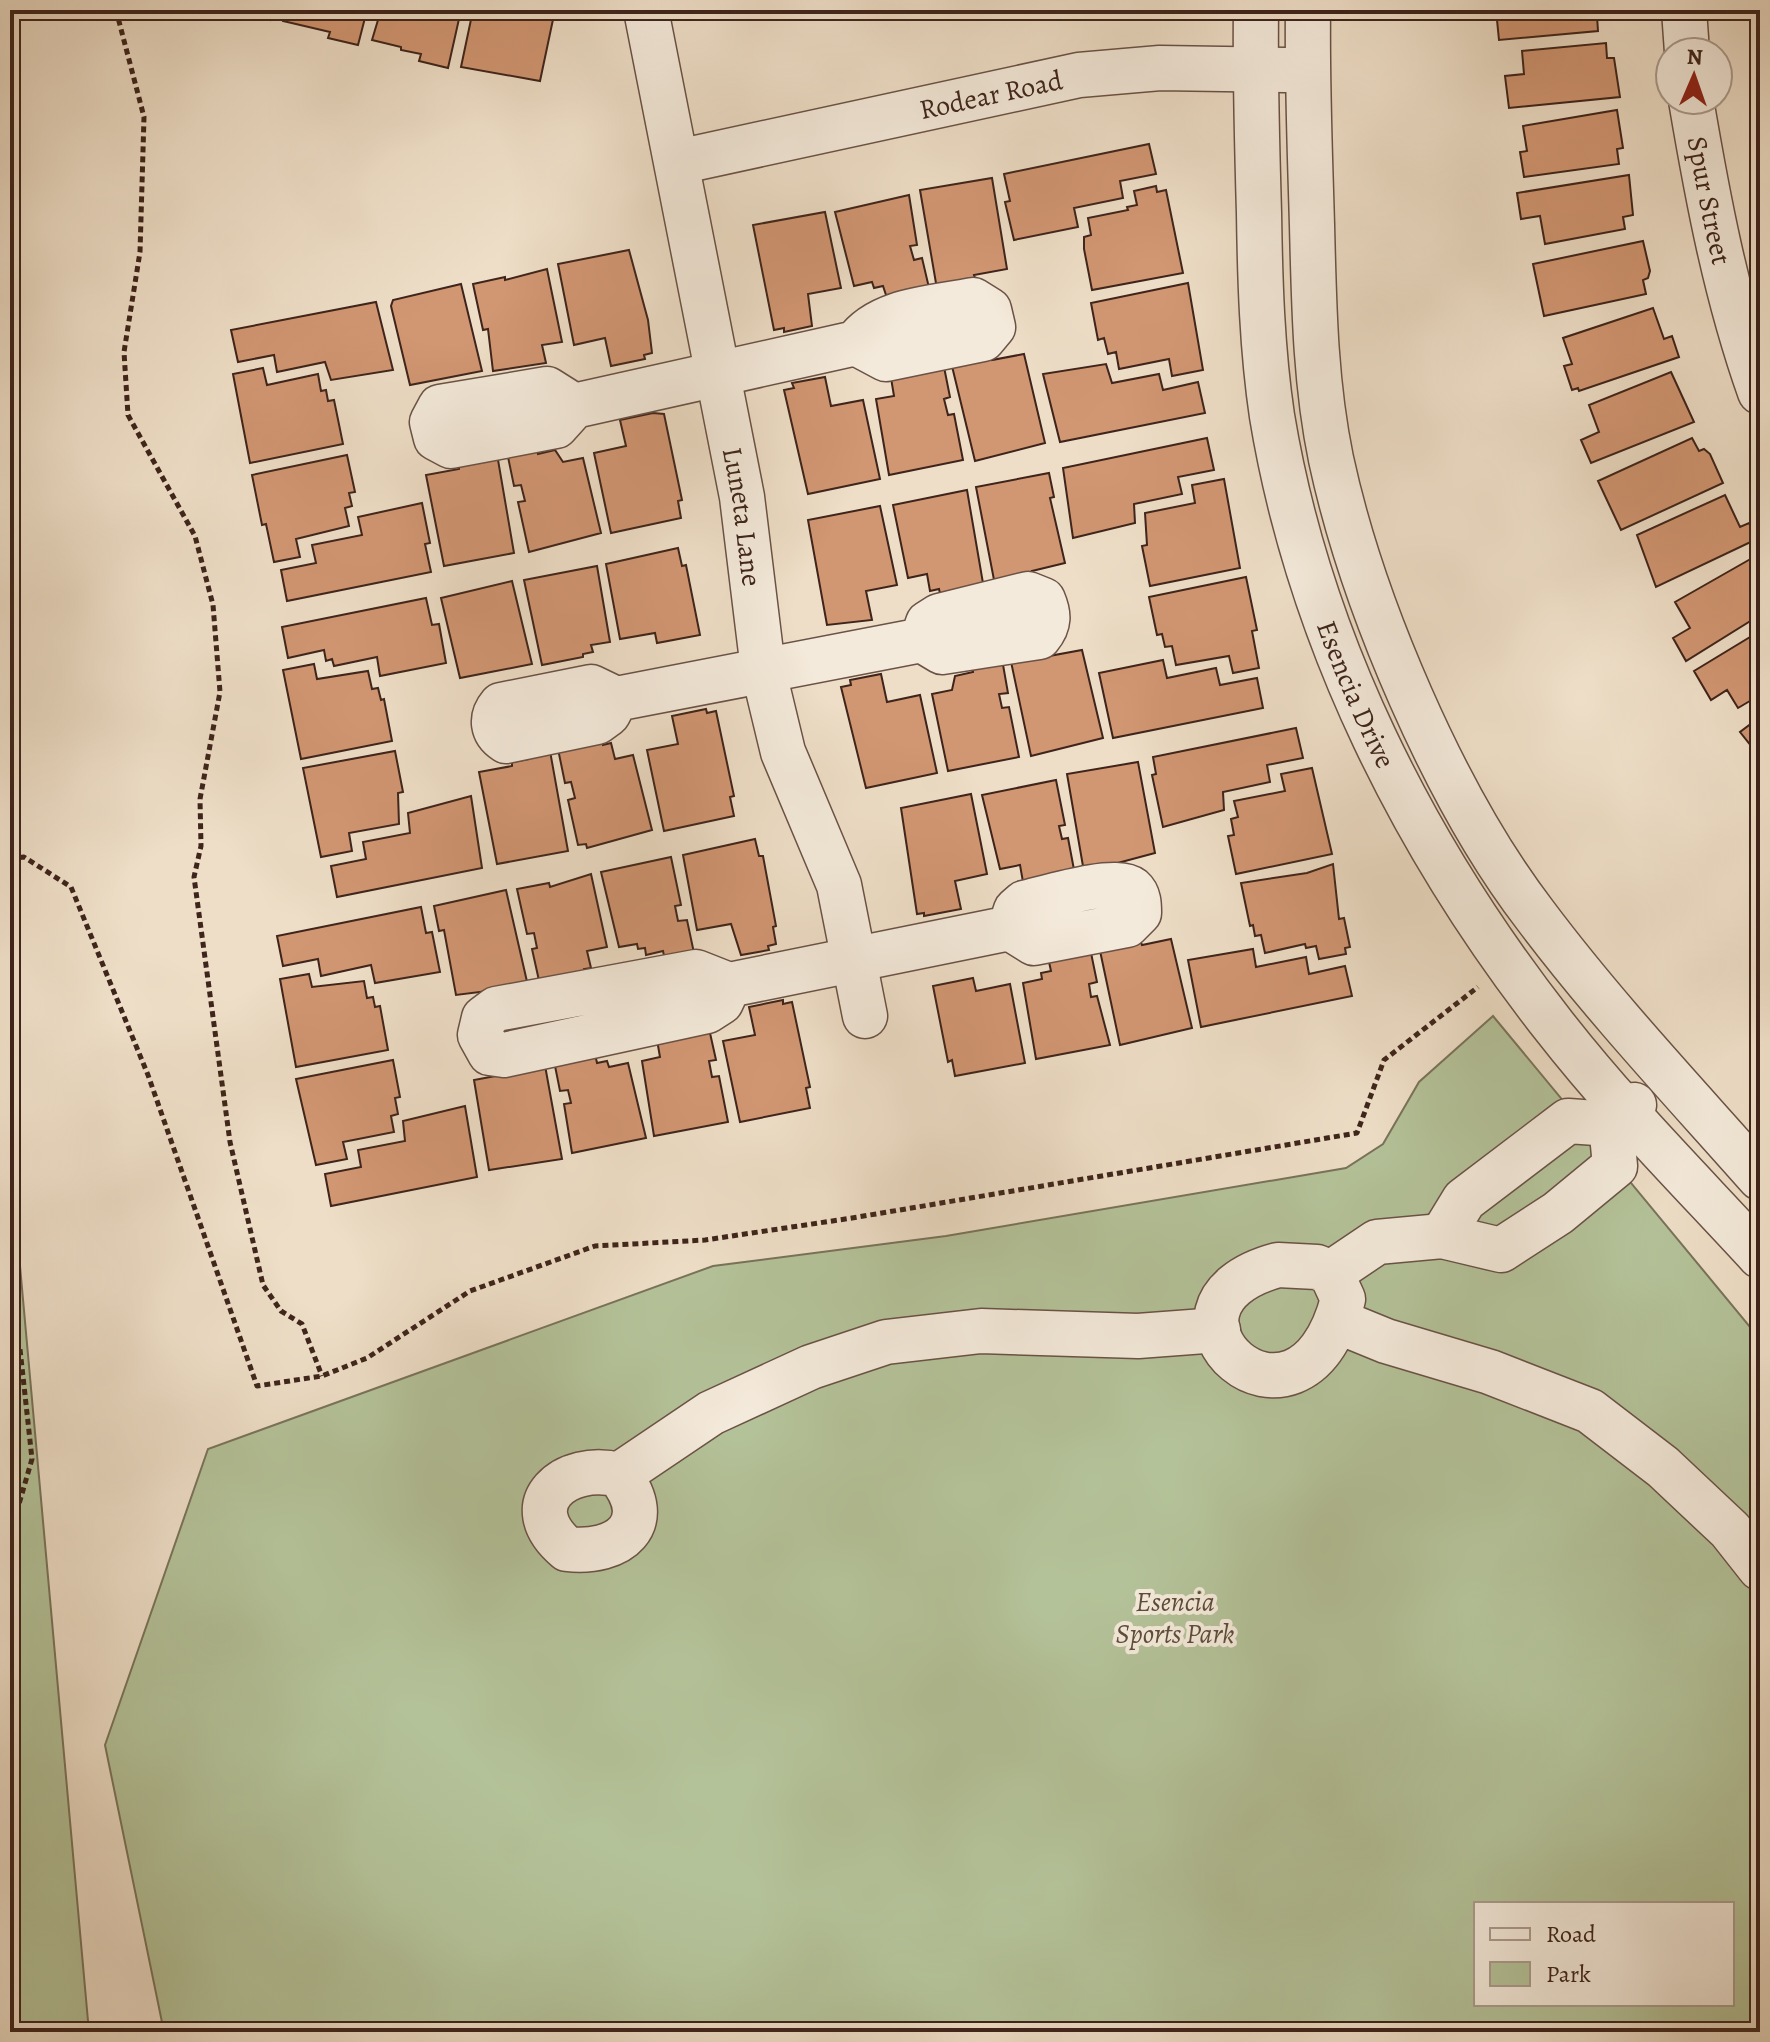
<svg xmlns="http://www.w3.org/2000/svg" width="1770" height="2042" font-family="Alegreya,serif">
<rect width="100%" height="100%" fill="#eedec7"/>
<filter id="stains"><feTurbulence type="fractalNoise" baseFrequency=".0025" numOctaves="4"/><feColorMatrix values="0 0 0 0 .2 0 0 0 0 .09 0 0 0 0 .02 0 0 0 .5 -.17"/></filter>
<radialGradient id="worn" r=".72"><stop offset=".6" stop-color="#630" stop-opacity="0"/><stop offset="1" stop-color="#630" stop-opacity=".3"/></radialGradient>
<path fill="#b4c299" stroke="#79735a" stroke-width="2" fill-rule="evenodd" d="M 1493,1016 L 1760,1339 L 1760,2032 L 164,2032 L 105,1745 L 208,1449 L 713,1266 L 946,1236 L 1346,1168 L 1383,1144 L 1419,1082 ZM 1476,1904 L 1732,1904 L 1732,2004 L 1476,2004 Z
M 10,1155 L 89,2032 L 10,2032 Z"/>
<path fill="#d19672" stroke="#3e241b" stroke-width="2" d="M 239,10 L 272,10 L 270,20 Z
M 285,10 L 367,10 L 358,45 L 328,38 L 330,32 L 283,21 Z
M 381,10 L 461,10 L 448,68 L 419,61 L 421,54 L 401,50 L 401,47 L 372,40 Z
M 473,10 L 555,10 L 540,81 L 461,67 Z
M 1496,10 L 1609,10 L 1609,15 L 1597,16 L 1598,31 L 1499,40 Z
M 1606,43 L 1607,58 L 1614,58 L 1620,97 L 1509,108 L 1505,76 L 1524,74 L 1522,51 Z
M 1617,110 L 1623,148 L 1617,149 L 1619,164 L 1524,177 L 1520,152 L 1527,151 L 1523,126 Z
M 1149,144 L 1156,174 L 1120,181 L 1123,198 L 1074,208 L 1078,227 L 1014,240 L 1005,202 L 1010,201 L 1004,174 Z
M 1629,175 L 1633,215 L 1623,217 L 1625,229 L 1545,244 L 1540,216 L 1521,219 L 1517,193 Z
M 992,178 L 1007,269 L 974,275 L 976,281 L 937,289 L 920,190 Z
M 1156,186 L 1157,192 L 1166,190 L 1183,273 L 1092,290 L 1084,249 L 1084,237 L 1091,235 L 1088,218 L 1128,210 L 1127,207 L 1137,205 L 1134,191 Z
M 909,195 L 917,245 L 910,246 L 914,260 L 922,258 L 930,292 L 886,295 L 883,286 L 874,288 L 872,282 L 854,286 L 835,212 Z
M 825,212 L 841,288 L 808,294 L 812,326 L 784,332 L 784,328 L 774,330 L 753,225 Z
M 1643,241 L 1650,271 L 1648,278 L 1643,280 L 1646,294 L 1544,316 L 1533,264 Z
M 629,250 L 648,320 L 652,353 L 644,355 L 645,359 L 611,366 L 605,338 L 574,345 L 558,264 Z
M 547,269 L 562,342 L 542,345 L 546,363 L 493,371 L 488,329 L 483,330 L 473,284 L 505,277 L 505,280 Z
M 1188,283 L 1203,370 L 1172,376 L 1169,359 L 1119,369 L 1116,352 L 1108,354 L 1104,338 L 1098,340 L 1091,303 Z
M 461,284 L 482,371 L 410,385 L 391,306 L 393,300 Z
M 376,302 L 393,370 L 331,380 L 325,362 L 277,372 L 274,355 L 238,362 L 231,330 Z
M 1653,308 L 1664,339 L 1672,336 L 1679,357 L 1579,391 L 1578,388 L 1572,390 L 1564,366 L 1572,364 L 1563,338 Z
M 1024,354 L 1045,443 L 975,461 L 951,362 L 991,357 L 992,360 Z
M 943,362 L 950,397 L 944,399 L 948,415 L 954,414 L 963,460 L 889,475 L 876,399 L 894,396 L 891,378 Z
M 1106,364 L 1112,383 L 1159,374 L 1163,390 L 1198,382 L 1205,413 L 1060,442 L 1043,374 Z
M 263,368 L 267,385 L 318,374 L 321,391 L 326,390 L 328,401 L 334,400 L 343,444 L 250,463 L 233,374 Z
M 1671,372 L 1694,422 L 1591,463 L 1581,440 L 1599,432 L 1589,405 Z
M 825,377 L 831,406 L 863,400 L 880,479 L 808,494 L 784,390 L 794,388 L 792,383 Z
M 653,413 L 664,414 L 682,500 L 678,501 L 681,518 L 611,533 L 594,453 L 626,446 L 620,420 Z
M 1207,438 L 1214,470 L 1178,477 L 1182,494 L 1134,504 L 1135,523 L 1073,538 L 1063,468 Z
M 1692,438 L 1699,451 L 1704,449 L 1710,454 L 1723,483 L 1621,530 L 1598,481 Z
M 537,446 L 538,454 L 555,450 L 563,462 L 583,458 L 601,533 L 529,552 L 518,502 L 525,501 L 521,485 L 514,486 L 507,452 Z
M 497,454 L 514,553 L 444,566 L 426,475 L 459,469 L 459,465 Z
M 347,455 L 355,492 L 349,493 L 352,506 L 345,508 L 349,526 L 296,539 L 300,557 L 274,562 L 266,524 L 262,525 L 252,475 Z
M 1049,473 L 1054,497 L 1050,498 L 1065,563 L 1032,571 L 1034,576 L 995,585 L 976,487 Z
M 1224,479 L 1240,568 L 1150,586 L 1142,546 L 1147,545 L 1145,513 L 1195,503 L 1192,485 Z
M 967,490 L 984,589 L 941,598 L 939,589 L 930,591 L 927,574 L 908,578 L 893,505 Z
M 1725,495 L 1740,527 L 1749,523 L 1757,539 L 1656,587 L 1637,535 Z
M 422,503 L 430,543 L 425,544 L 431,572 L 287,601 L 281,570 L 316,563 L 312,545 L 362,535 L 358,517 Z
M 880,506 L 897,585 L 866,591 L 872,620 L 827,625 L 808,520 Z
M 678,548 L 682,566 L 686,565 L 700,635 L 657,643 L 655,633 L 620,639 L 606,564 Z
M 1754,557 L 1760,568 L 1760,615 L 1686,661 L 1673,638 L 1690,628 L 1675,602 Z
M 597,566 L 610,642 L 591,645 L 593,652 L 583,654 L 583,657 L 542,665 L 524,580 Z
M 1246,577 L 1257,630 L 1252,631 L 1259,668 L 1233,673 L 1229,656 L 1176,665 L 1172,646 L 1165,647 L 1162,634 L 1157,635 L 1149,597 Z
M 512,581 L 532,664 L 460,678 L 441,598 Z
M 426,598 L 432,625 L 439,624 L 446,663 L 380,676 L 377,657 L 334,666 L 332,659 L 326,661 L 324,650 L 288,658 L 282,627 Z
M 1760,631 L 1760,695 L 1738,708 L 1727,690 L 1711,700 L 1694,671 Z
M 1082,650 L 1103,738 L 1031,756 L 1010,657 L 1048,653 L 1049,656 Z
M 1002,659 L 1008,693 L 999,694 L 1002,708 L 1009,707 L 1019,757 L 948,771 L 932,694 L 952,690 L 955,676 L 973,672 L 972,665 Z
M 1163,660 L 1167,678 L 1216,668 L 1220,685 L 1257,678 L 1263,708 L 1113,738 L 1099,673 Z
M 314,664 L 317,679 L 368,671 L 372,689 L 378,688 L 381,700 L 384,699 L 392,741 L 301,759 L 283,670 Z
M 881,674 L 887,702 L 920,695 L 937,773 L 866,788 L 841,687 L 851,685 L 850,680 Z
M 706,709 L 707,713 L 716,711 L 734,796 L 730,797 L 734,816 L 664,831 L 647,750 L 678,744 L 672,716 Z
M 1760,717 L 1760,749 L 1756,752 L 1740,732 Z
M 1296,728 L 1303,758 L 1267,765 L 1270,782 L 1223,792 L 1224,810 L 1163,827 L 1152,775 L 1156,774 L 1153,757 Z
M 603,742 L 603,745 L 611,743 L 615,759 L 633,755 L 652,830 L 587,848 L 586,844 L 578,845 L 568,800 L 575,798 L 571,782 L 565,783 L 558,749 Z
M 395,751 L 403,792 L 398,793 L 399,824 L 349,833 L 352,851 L 321,857 L 303,768 Z
M 550,751 L 568,851 L 497,864 L 479,772 L 512,766 L 512,762 L 529,759 L 528,756 Z
M 1138,762 L 1155,853 L 1084,872 L 1067,774 Z
M 1312,768 L 1332,854 L 1236,874 L 1228,836 L 1234,835 L 1231,819 L 1238,817 L 1234,801 L 1285,791 L 1281,774 Z
M 1056,780 L 1065,825 L 1059,826 L 1062,839 L 1068,838 L 1075,875 L 1023,882 L 1020,865 L 1000,869 L 982,795 Z
M 971,794 L 987,874 L 955,881 L 961,909 L 924,916 L 924,913 L 917,914 L 901,808 Z
M 471,796 L 482,868 L 337,897 L 331,866 L 366,859 L 363,842 L 410,833 L 408,813 Z
M 755,839 L 759,856 L 763,856 L 776,926 L 773,927 L 776,944 L 768,946 L 769,950 L 741,955 L 731,924 L 697,930 L 683,855 Z
M 671,857 L 681,905 L 675,906 L 678,921 L 687,920 L 694,953 L 665,960 L 663,951 L 646,955 L 645,948 L 638,949 L 637,944 L 619,947 L 601,872 Z
M 1333,864 L 1339,919 L 1344,918 L 1350,947 L 1345,948 L 1346,954 L 1319,959 L 1316,946 L 1306,948 L 1305,944 L 1265,953 L 1261,935 L 1255,936 L 1253,925 L 1250,926 L 1241,883 L 1307,873 Z
M 591,874 L 607,947 L 587,951 L 591,968 L 584,969 L 585,976 L 540,985 L 532,949 L 537,948 L 534,933 L 527,934 L 517,889 L 549,883 L 550,887 Z
M 506,890 L 528,986 L 456,995 L 444,930 L 439,931 L 434,906 Z
M 421,907 L 426,933 L 432,932 L 440,972 L 375,983 L 371,965 L 321,976 L 318,959 L 283,966 L 277,936 Z
M 1171,939 L 1192,1028 L 1120,1045 L 1099,946 L 1140,940 L 1142,945 Z
M 1090,948 L 1097,982 L 1089,984 L 1091,997 L 1097,996 L 1110,1045 L 1036,1059 L 1023,983 L 1042,979 L 1041,973 L 1051,971 L 1049,962 Z
M 1253,949 L 1256,967 L 1306,957 L 1309,974 L 1345,966 L 1352,996 L 1201,1027 L 1188,960 Z
M 309,974 L 312,987 L 364,981 L 367,998 L 373,997 L 375,1007 L 380,1006 L 388,1050 L 296,1067 L 280,979 Z
M 973,978 L 976,991 L 1010,984 L 1025,1063 L 955,1076 L 952,1060 L 948,1062 L 933,986 Z
M 783,1000 L 783,1004 L 792,1002 L 810,1087 L 806,1088 L 810,1108 L 740,1122 L 723,1041 L 755,1035 L 749,1007 Z
M 708,1024 L 716,1060 L 709,1061 L 712,1077 L 719,1076 L 728,1122 L 654,1136 L 642,1061 L 660,1057 L 657,1040 Z
M 595,1054 L 597,1063 L 607,1061 L 609,1067 L 628,1063 L 646,1138 L 572,1153 L 564,1104 L 571,1103 L 568,1090 L 560,1091 L 553,1056 Z
M 393,1060 L 400,1097 L 395,1098 L 398,1114 L 391,1116 L 394,1132 L 343,1142 L 347,1159 L 316,1165 L 296,1079 Z
M 544,1060 L 562,1159 L 489,1170 L 474,1080 L 506,1074 Z
M 465,1106 L 477,1177 L 331,1206 L 325,1174 L 361,1167 L 358,1150 L 405,1141 L 403,1121 Z"/>
<g fill="none" stroke-linecap="round" stroke-linejoin="round">
<defs>
<g id="minor">
<path id="s1" d="M 646,10 L 742,497 L 763,669 L 783,752 L 839,885 L 865,1016"/>
<path id="s2" d="M 1256,10 C 1255,78 1257,145 1259,213 C 1260,281 1262,349 1272,416 C 1309,640 1415,849 1554,1026 C 1617,1107 1691,1181 1760,1256"/>
<path d="M 1308,10 C 1307,82 1310,154 1312,225 C 1314,304 1315,382 1331,459 C 1362,603 1445,798 1535,915 C 1604,1007 1684,1092 1760,1178"/>
<path d="M 1684,10 L 1687,52"/>
<path id="s3" d="M 1691,100 C 1708,200 1726,296 1760,392"/>
<path id="s4" d="M 678,162 L 1079,75 L 1160,68 L 1285,70"/>
<path d="M 574,406 L 556,426 L 451,446 L 436,438 L 432,422 L 440,407 L 547,389 L 574,406 L 856,343 L 886,359 L 983,339 L 993,327 L 989,310 L 973,300 C 934,308 880,309 856,343"/>
<path d="M 616,699 L 608,714 L 597,722 L 506,741 C 492,732 490,718 501,705 L 591,687 L 616,699 L 922,640 L 942,652 L 1039,637 C 1050,624 1049,614 1043,600 L 1028,594 L 939,616 L 928,623 L 922,640"/>
<path d="M 729,985 L 721,1002 L 707,1011 L 504,1055 L 490,1053 L 480,1035 L 484,1018 L 496,1009 L 696,972 L 729,985 L 1010,928 L 1034,943 L 1127,925 L 1139,913 C 1139,905 1139,895 1132,889 C 1115,876 1046,898 1024,903 L 1016,910 L 1010,928"/>
<path d="M 1442,1236 L 1464,1200 L 1568,1121 L 1611,1124 L 1634,1105"/>
<path d="M 1278,1265 L 1317,1267 L 1331,1273 L 1343,1299 C 1299,1470 1125,1306 1278,1265 Z"/>
<path d="M 1331,1273 L 1377,1242 L 1442,1236 L 1501,1250 L 1558,1213 L 1615,1166 L 1611,1124"/>
<path d="M 1337,1321 L 1386,1341 L 1490,1372 L 1590,1411 L 1663,1467 L 1730,1530 L 1760,1568"/>
<path d="M 619,1475 C 658,1524 619,1555 567,1549 C 514,1504 566,1461 619,1475 L 711,1413 L 811,1367 L 886,1342 L 981,1331 L 1138,1336 L 1218,1330"/>
</g>
</defs>
<use href="#minor" stroke="#6a5246" stroke-width="47"/>
<path stroke="#3e241b" stroke-width="5" stroke-dasharray="6 4" stroke-linecap="butt" d="M 116,10 L 144,117 L 140,252 L 124,352 L 128,415 L 195,536 L 213,605 L 220,692 L 200,799 L 201,846 L 194,877 L 230,1142 L 263,1285 L 281,1311 L 302,1324 L 322,1376
M 10,859 L 24,857 L 71,887 L 148,1075 L 257,1386 L 322,1376 L 367,1358 L 470,1291 L 595,1246 L 705,1240 L 852,1218 L 1357,1133 L 1384,1060 L 1478,987
M 10,1332 L 20,1349 L 32,1459 L 17,1511 L 10,1517"/>
<use href="#minor" stroke="#f4eadb" stroke-width="44"/>
</g>
<g text-anchor="middle" stroke-width="8" stroke-linejoin="round" paint-order="stroke">
<g font-size="28" fill="#3e241b" stroke="#f4eadb">
<text dy="10" stroke="none"><textPath href="#s4" startOffset="320">Rodear Road</textPath></text>
<text dy="10" stroke="none"><textPath href="#s3" startOffset="102">Spur Street</textPath></text>
<text dy="10" stroke="none"><textPath href="#s1" startOffset="516">Luneta Lane</textPath></text>
<text dy="10" stroke="none"><textPath href="#s2" startOffset="698">Esencia Drive</textPath></text>
</g>
<g font-size="28" font-style="italic" fill="#5c4c3a" stroke="#f4eadb">
<text x="1175" y="1611">Esencia<tspan x="1175" dy="32">Sports Park</tspan></text>
</g>
</g>
<rect width="1770" height="2042" fill="none" stroke="#eedec7" stroke-width="40"/>
<rect x="12" y="12" width="1746" height="2018" fill="none" stroke="#3e241b" stroke-width="4"/>
<rect x="20" y="20" width="1730" height="2002" fill="none" stroke="#3e241b" stroke-width="2"/>
<rect x="1474" y="1902" width="260" height="104" fill="#f4eadb" stroke="#ab9b8e" stroke-width="2"/>
<rect x="1490" y="1928" width="40" height="12" fill="#f4eadb" stroke="#ab9b8e" stroke-width="2"/>
<text x="1546" y="1942" font-size="24" fill="#3e241b">Road</text>
<rect x="1490" y="1962" width="40" height="24" fill="#b4c299" stroke="#ab9b8e" stroke-width="2"/>
<text x="1546" y="1982" font-size="24" fill="#3e241b">Park</text>
<g transform="translate(1694 76) rotate(2)"><circle r="38" fill="#f4eadb" stroke="#ab9b8e" stroke-width="2"/>
<path d="M0-6L14 30L0 20L-14 30Z" fill="#8f2418"/>
<text y="-12" font-size="22" font-weight="bold" text-anchor="middle" fill="#3e241b">N</text>
</g>
<rect width="100%" height="100%" filter="url(#stains)"/>
<rect width="100%" height="100%" fill="url(#worn)"/>
</svg>
